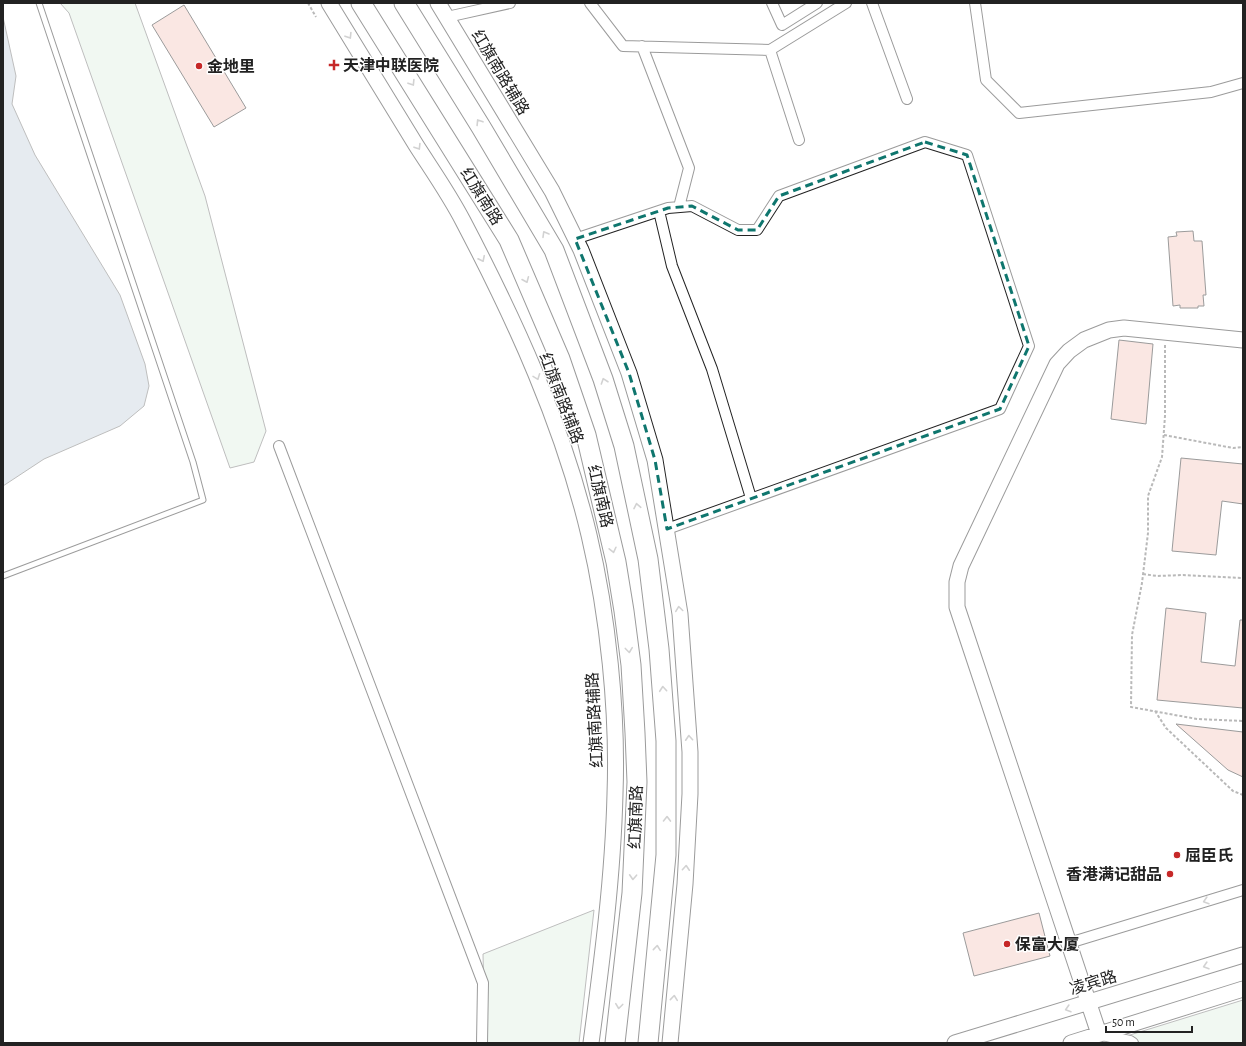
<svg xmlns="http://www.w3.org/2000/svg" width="1246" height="1046" font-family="'Alegreya Sans','Noto Sans SC',sans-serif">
<rect width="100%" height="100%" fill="#fff"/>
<path fill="#e0efe3" stroke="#6f6f6f" d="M 60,3 L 135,3 L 205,196 L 266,431 L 254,462 L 230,468 L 69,13 Z
M 594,910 L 579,1043 L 485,1043 L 483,954 Z
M 1243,1000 L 1243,1043 L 1104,1043 Z"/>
<path fill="#c7d3dd" stroke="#6f6f6f" d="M 3,17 L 16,76 L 12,104 L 35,155 L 120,295 L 145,364 L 149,386 L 144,406 L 120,426 L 44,459 L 3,486 Z"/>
<path fill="#f3c9c0" stroke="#222" d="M 184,5 L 246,108 L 214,127 L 152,25 Z
M 1193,231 L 1194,241 L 1202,241 L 1206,295 L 1203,295 L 1204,306 L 1198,306 L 1198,308 L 1180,308 L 1180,305 L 1173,306 L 1168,237 L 1177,236 L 1176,232 Z
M 1119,340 L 1153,344 L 1146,424 L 1111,419 Z
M 1181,458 L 1243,464 L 1243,504 L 1222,501 L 1216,555 L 1172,551 Z
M 1166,608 L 1206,613 L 1201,662 L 1235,666 L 1240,620 L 1243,620 L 1243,708 L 1157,700 Z
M 1176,724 L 1243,732 L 1243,777 L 1228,770 Z
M 1039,913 L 1050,956 L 974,976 L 963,933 Z"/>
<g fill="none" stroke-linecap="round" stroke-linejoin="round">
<defs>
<path id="lane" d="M 3,576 L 203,500 L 193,462 L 39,3"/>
<path id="street" d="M 590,3 L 623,46 L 770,50 L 846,3
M 772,3 L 782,25 L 817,3
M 872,3 L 907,99
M 975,3 L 986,80 L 1019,113 L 1211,92 L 1243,83
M 447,17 L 510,3
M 642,46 L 689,168 L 679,207
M 770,50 L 799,140
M 659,211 L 672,266 L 712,369 L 751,498
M 575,239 L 668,208 L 692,206 L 738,230 L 757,230 L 779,196 L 925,142 L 967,155 L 1029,346 L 1000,409 L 667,529
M 279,446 L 483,983 L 482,1043
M 1069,943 L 1243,890
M 1102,1035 L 1130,1041 L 1133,1043"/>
<path id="secondary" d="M 329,3 C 358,50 387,98 416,145 C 432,170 449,194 463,221 C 515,320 563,425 589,535 C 608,615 618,712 615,794 C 613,877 602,961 591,1043
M 438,3 L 552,191 L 581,250 L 629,373 L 655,460 L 680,614 L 690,752 L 690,794 L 685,884 L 670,1043
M 1099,1034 L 957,607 L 957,582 L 961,566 L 1057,364 L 1069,351 L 1084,340 L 1109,330 L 1124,328 L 1243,340
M 955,1043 L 1243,955
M 1071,1043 L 1243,989"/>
<path id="highway" d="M 361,3 L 509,240 L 560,359 L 586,435 L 616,562 L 624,611 L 631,665 L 635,733 L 637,782 L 632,893 L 615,1043
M 404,3 L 481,127 L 554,250 L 603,379 L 624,446 L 648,559 L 659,649 L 666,741 L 666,855 L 648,1043"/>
</defs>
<use href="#lane" stroke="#222" stroke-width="7"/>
<use href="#street" stroke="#222" stroke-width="12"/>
<use href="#secondary" stroke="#222" stroke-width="17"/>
<use href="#highway" stroke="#222" stroke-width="21"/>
<path stroke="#646464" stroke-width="2" stroke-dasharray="3 2" stroke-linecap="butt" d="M 308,3 L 316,17
M 1165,345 L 1165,416 L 1162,457 L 1148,496 L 1148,533 L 1142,583 L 1132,635 L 1131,707 L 1197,719 L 1243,721
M 1164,435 L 1233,448 L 1243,447
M 1143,574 L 1157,576 L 1183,575 L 1243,578
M 1155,711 L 1166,728 L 1233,791 L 1243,795"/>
<use href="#lane" stroke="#fff" stroke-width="5"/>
<use href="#street" stroke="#fff" stroke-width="10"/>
<use href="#secondary" stroke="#fff" stroke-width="15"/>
<use href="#highway" stroke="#fff" stroke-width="19"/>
</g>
<defs><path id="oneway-chevron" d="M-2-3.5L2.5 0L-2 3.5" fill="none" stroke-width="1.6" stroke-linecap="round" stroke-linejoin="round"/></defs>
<g stroke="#9c9c9c">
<use href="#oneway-chevron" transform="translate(349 36) rotate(58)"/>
<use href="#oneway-chevron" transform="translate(412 83) rotate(58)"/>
<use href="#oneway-chevron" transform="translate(479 122) rotate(-122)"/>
<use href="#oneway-chevron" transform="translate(418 147) rotate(58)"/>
<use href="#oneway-chevron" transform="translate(545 234) rotate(-120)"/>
<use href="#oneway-chevron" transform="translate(482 259) rotate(64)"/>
<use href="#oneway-chevron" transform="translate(526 280) rotate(67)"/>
<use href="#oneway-chevron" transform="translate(537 377) rotate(69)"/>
<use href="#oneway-chevron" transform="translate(604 381) rotate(-109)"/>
<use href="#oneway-chevron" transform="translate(637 506) rotate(-101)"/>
<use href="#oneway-chevron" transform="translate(613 550) rotate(77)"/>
<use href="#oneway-chevron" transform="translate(679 609) rotate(-98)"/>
<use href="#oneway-chevron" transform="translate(629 650) rotate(83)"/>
<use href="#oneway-chevron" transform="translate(663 689) rotate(-95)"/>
<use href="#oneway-chevron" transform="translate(689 738) rotate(-94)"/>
<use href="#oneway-chevron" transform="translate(667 819) rotate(-89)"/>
<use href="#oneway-chevron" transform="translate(686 868) rotate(-86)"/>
<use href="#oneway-chevron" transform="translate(633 877) rotate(93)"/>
<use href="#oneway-chevron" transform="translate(1206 901) rotate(163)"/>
<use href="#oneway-chevron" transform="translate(657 948) rotate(-84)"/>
<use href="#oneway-chevron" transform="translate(1206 966) rotate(163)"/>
<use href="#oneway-chevron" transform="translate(674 998) rotate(-84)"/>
<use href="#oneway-chevron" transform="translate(619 1006) rotate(97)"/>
<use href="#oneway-chevron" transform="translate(1068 1009) rotate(163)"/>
</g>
<path d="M0 0H1246V1046H0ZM 925,142 L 967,155 L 1029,346 L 1000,409 L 667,529 L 655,460 L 629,373 L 575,239 L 668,208 L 692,206 L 738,230 L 757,230 L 779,196 Z" fill="#fff" fill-opacity=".55" fill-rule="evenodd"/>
<path fill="none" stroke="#0f766e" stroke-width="3" stroke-dasharray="8 5" stroke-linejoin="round" d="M 925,142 L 967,155 L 1029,346 L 1000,409 L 667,529 L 655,460 L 629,373 L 575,239 L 668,208 L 692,206 L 738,230 L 757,230 L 779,196 Z"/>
<g fill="#c62828" stroke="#fff" stroke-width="1.5">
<path d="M332 59h4v4h4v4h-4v4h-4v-4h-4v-4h4z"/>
<circle cx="199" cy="66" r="4"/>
<circle cx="1177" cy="855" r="4"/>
<circle cx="1170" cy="874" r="4"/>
<circle cx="1007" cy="944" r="4"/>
</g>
<g text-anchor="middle" stroke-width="3" stroke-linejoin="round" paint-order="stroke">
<g font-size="16" font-weight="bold" fill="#222" stroke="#fff" text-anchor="start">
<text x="343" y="71">天津中联医院</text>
<text x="207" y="72">金地里</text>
<text x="1185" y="861">屈臣氏</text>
<text x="1162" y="880" text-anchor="end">香港满记甜品</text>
<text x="1015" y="950">保富大厦</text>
</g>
<g font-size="16" fill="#222" stroke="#fff">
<text transform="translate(501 72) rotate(59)" y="6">红旗南路辅路</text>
<text transform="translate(482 196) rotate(58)" y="6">红旗南路</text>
<text transform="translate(562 398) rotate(69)" y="6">红旗南路辅路</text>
<text transform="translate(601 496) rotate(77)" y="6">红旗南路</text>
<text transform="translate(594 720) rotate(-93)" y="6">红旗南路辅路</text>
<text transform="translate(635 817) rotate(-88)" y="6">红旗南路</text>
<text transform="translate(1093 982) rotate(-17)" y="6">凌宾路</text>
</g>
</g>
<rect width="1246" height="1046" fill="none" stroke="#222222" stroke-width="8"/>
<path d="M1106 1026v6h86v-6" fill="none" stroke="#222222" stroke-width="2"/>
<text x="1112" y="1026" font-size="12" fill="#222222" stroke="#ffffff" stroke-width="3" paint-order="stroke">50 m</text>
</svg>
